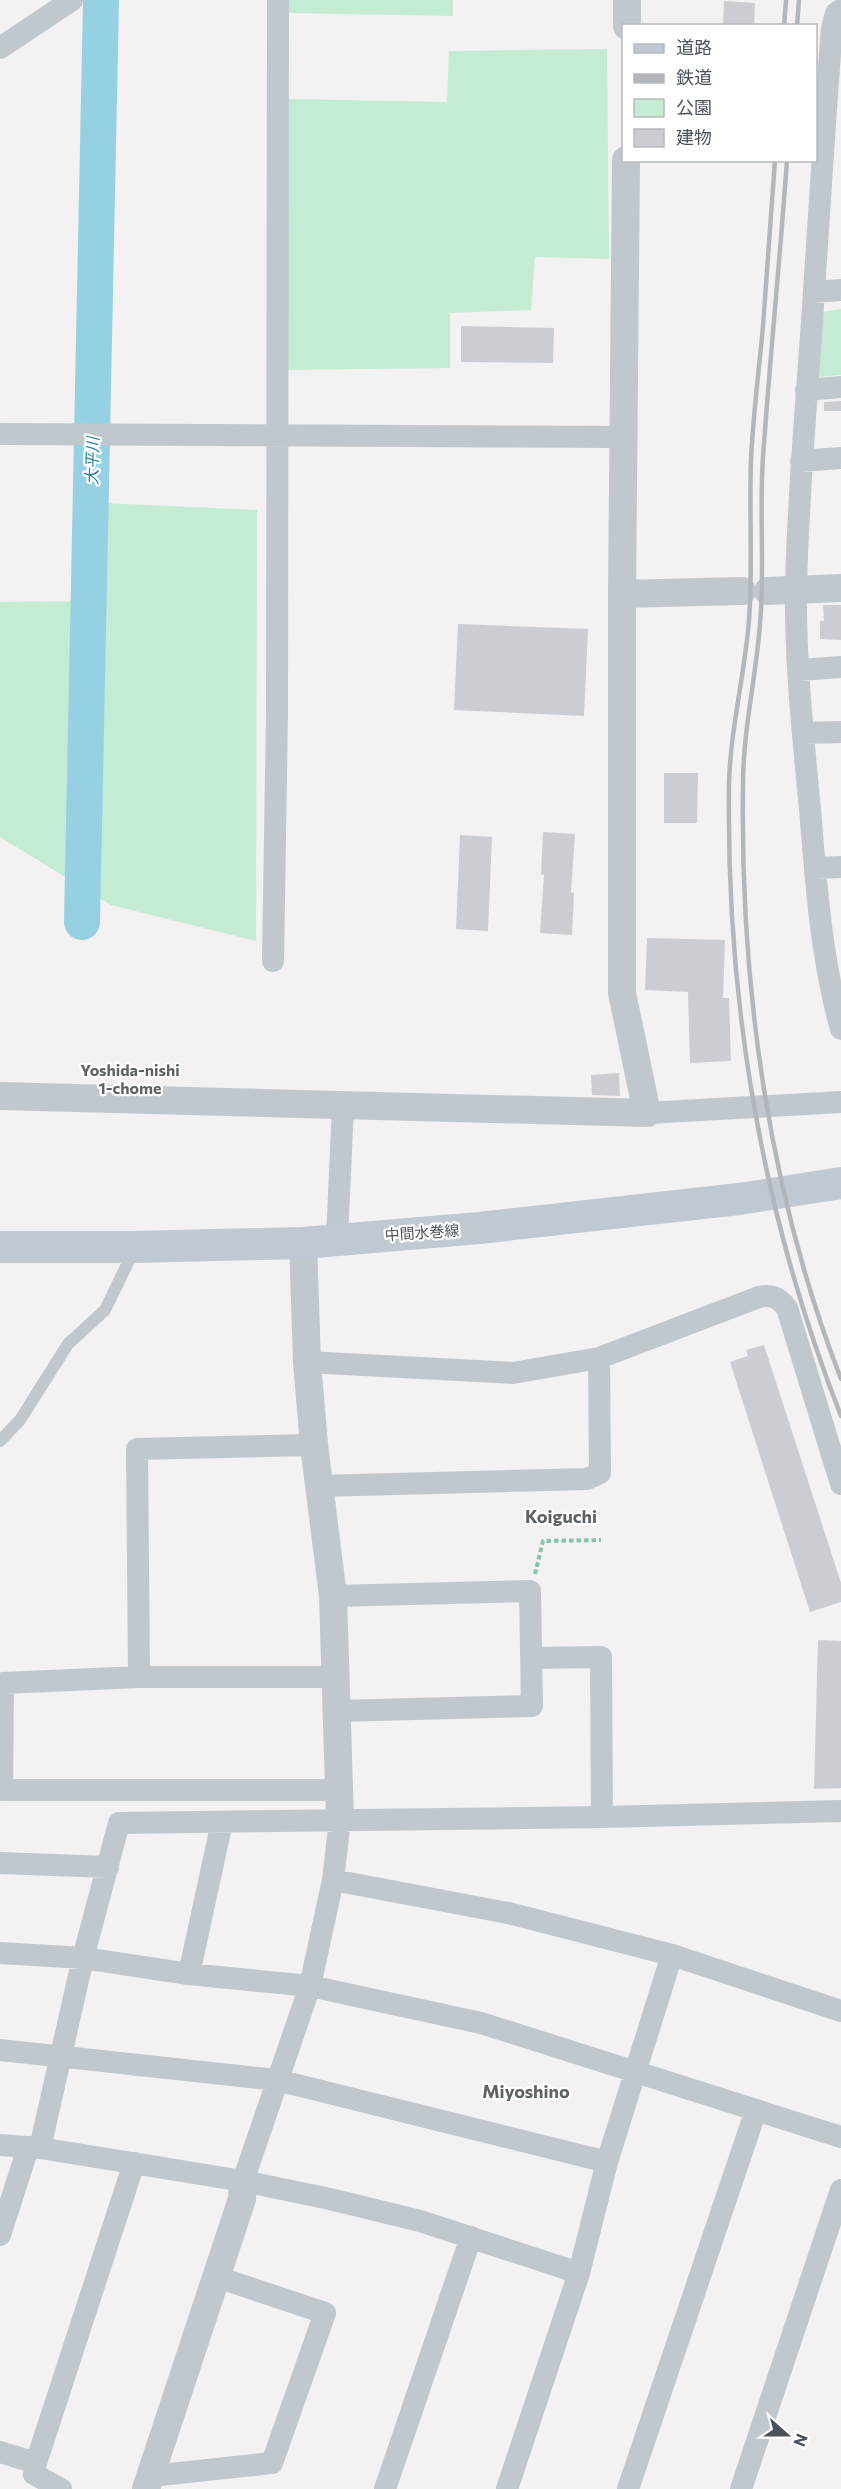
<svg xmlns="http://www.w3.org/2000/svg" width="841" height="2489" font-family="Commissioner,'Noto Sans JP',sans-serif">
<rect width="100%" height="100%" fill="#f3f1f1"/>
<path fill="#c4ebd4" d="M 289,0 L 453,0 L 453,16 L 289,13 Z
M 607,49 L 609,259 L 535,257 L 531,310 L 450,313 L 450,368 L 286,370 L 288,99 L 447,102 L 449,51 Z
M 841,309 L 841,375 L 818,377 L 821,312 Z
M 104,503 L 257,510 L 256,941 L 111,905 L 0,837 L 0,602 L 101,601 Z"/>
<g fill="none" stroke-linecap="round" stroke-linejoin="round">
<path stroke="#96d1e3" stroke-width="36" d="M 82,922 L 101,0"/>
</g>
<path fill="#cbcdd2" d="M 724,1 L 755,3 L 754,26 L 723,26 Z
M 461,326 L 554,328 L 553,363 L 461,362 Z
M 841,401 L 841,411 L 824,411 L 824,402 Z
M 823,605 L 841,605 L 841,640 L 820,639 L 820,621 L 824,621 Z
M 458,624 L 588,629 L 584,716 L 454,710 Z
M 664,773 L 698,773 L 697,823 L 664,823 Z
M 543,832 L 575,834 L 571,892 L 574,893 L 572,935 L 540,933 L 544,875 L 541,874 Z
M 460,835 L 492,837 L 488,931 L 456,929 Z
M 647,938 L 725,940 L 723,998 L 729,998 L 731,1061 L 690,1063 L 688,992 L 645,990 Z
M 619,1073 L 620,1096 L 592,1095 L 591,1075 Z
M 764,1345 L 841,1583 L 841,1602 L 810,1612 L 730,1362 L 748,1356 L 746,1350 Z
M 818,1640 L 841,1641 L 841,1788 L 814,1789 Z"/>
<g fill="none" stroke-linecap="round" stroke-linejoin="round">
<path stroke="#80c5a5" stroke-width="4" stroke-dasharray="4.5 3" stroke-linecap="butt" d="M 535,1574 L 543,1541 L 601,1540"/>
<path stroke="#c0c7cd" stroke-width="12" d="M 0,1441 L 20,1420 L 68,1344 L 105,1310 L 134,1250"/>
<path stroke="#c0c7cd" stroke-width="22" d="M 841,10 L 836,13 L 832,28 C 825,115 820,203 814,290 C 808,389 798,488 796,588 C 795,661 803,736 810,809 C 816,882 821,958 841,1029
M 0,48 L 72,0
M 814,292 L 841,290
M 806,390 L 841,387
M 0,434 L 623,437
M 801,461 L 841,458
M 800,670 L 841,667
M 803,733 L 841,732
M 815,868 L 841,867
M 273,961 L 277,712 L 278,0
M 647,1113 L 841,1102
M 337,1239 L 343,1106
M 307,1362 L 513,1373 L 599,1358 L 759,1297 C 772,1294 778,1297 787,1308 L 841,1484
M 314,1445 L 137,1449 L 139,1677 L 3,1683 L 2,1790 L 339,1790
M 319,1486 L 587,1479 L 600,1473 L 599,1358
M 333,1596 L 530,1591 L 532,1706 L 338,1711
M 532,1658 L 601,1657 L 602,1817
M 139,1677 L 337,1677
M 0,1863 L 108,1867
M 333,1880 L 508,1913 L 672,1955 L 841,2011
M 0,1953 L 83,1958 L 189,1974 L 310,1986 L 481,2023 L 841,2137
M 189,1974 L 222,1822
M 0,2050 L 277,2080 L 607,2162
M 0,2145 L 40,2148 L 243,2181 L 330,2199 L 420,2221 L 579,2273
M 40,2148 L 83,1958 L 119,1823 L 602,1817 L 841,1811
M 243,2181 L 310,1986 L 333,1880 L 340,1820
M 0,2235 L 28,2148
M 0,2452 L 36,2463
M 151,2476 L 272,2463 L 325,2313 L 217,2277
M 61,2489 L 34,2474 L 36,2463 L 134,2163
M 385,2489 L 471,2237
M 507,2489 L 579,2273 L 607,2162 L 672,1955
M 628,2489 L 756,2110
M 741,2489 L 841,2190"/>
<path stroke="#c0c7cd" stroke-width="28" d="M 627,26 L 627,0
M 768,591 L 841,588
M 622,594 L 742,591
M 0,1096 L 647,1113 L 622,993 L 622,594 L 626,160
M 303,1243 L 307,1362 L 314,1445 L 333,1596 L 340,1820
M 146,2489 L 242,2199 L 243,2181"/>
<path stroke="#c0c8d2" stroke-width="32" d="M 0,1247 L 135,1247 L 303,1243 L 479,1228 L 739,1199 L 841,1183"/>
<path stroke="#b3b6ba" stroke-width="4.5" d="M 784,26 L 786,0
M 797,26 L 799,0
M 775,160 C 771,216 767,271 763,326 C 759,371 753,415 751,460 C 749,513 753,567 749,620 C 745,674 730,730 729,785 C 726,1004 761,1212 841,1416
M 787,160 C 780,259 770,358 763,457 C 759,512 765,569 760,624 C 756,677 743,731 743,784 C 740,985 768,1191 841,1379"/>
</g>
<g text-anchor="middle" stroke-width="4.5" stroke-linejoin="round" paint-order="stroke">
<g font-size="15" fill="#4a535c" stroke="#fff">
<text transform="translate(422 1233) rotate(-4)" y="5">中間水巻線</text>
</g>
<g font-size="16" font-style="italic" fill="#1c7f9d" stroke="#fff">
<text transform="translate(92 461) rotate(-89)" y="6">大平川</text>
</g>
<g font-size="16" font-weight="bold" fill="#5e6165" stroke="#fff">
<text x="130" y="1076">Yoshida-nishi<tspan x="130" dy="18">1-chome</tspan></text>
</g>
<g font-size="18" font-weight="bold" fill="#5e6165" stroke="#fff">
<text x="561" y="1523">Koiguchi</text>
<text x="526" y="2098">Miyoshino</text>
</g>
</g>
<rect x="622" y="24" width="195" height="138" fill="#ffffff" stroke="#b7babe" stroke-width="1.5"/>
<rect x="634" y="44" width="30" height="9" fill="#c0c8d2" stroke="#b7babe" stroke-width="1.5"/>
<text x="676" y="54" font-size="18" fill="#4a535c">道路</text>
<rect x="634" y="74" width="30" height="9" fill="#b3b6ba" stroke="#b7babe" stroke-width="1.5"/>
<text x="676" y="84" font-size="18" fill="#4a535c">鉄道</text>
<rect x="634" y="99" width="30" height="18" fill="#c4ebd4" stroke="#b7babe" stroke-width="1.5"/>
<text x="676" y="114" font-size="18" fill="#4a535c">公園</text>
<rect x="634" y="129" width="30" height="18" fill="#cbcdd2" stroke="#b7babe" stroke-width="1.5"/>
<text x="676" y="144" font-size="18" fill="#4a535c">建物</text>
<g transform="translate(787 2435) rotate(111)" stroke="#ffffff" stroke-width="4.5" paint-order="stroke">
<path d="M0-4.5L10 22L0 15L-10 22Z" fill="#4a535c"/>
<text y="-9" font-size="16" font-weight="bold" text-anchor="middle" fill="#4a535c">N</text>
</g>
</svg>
